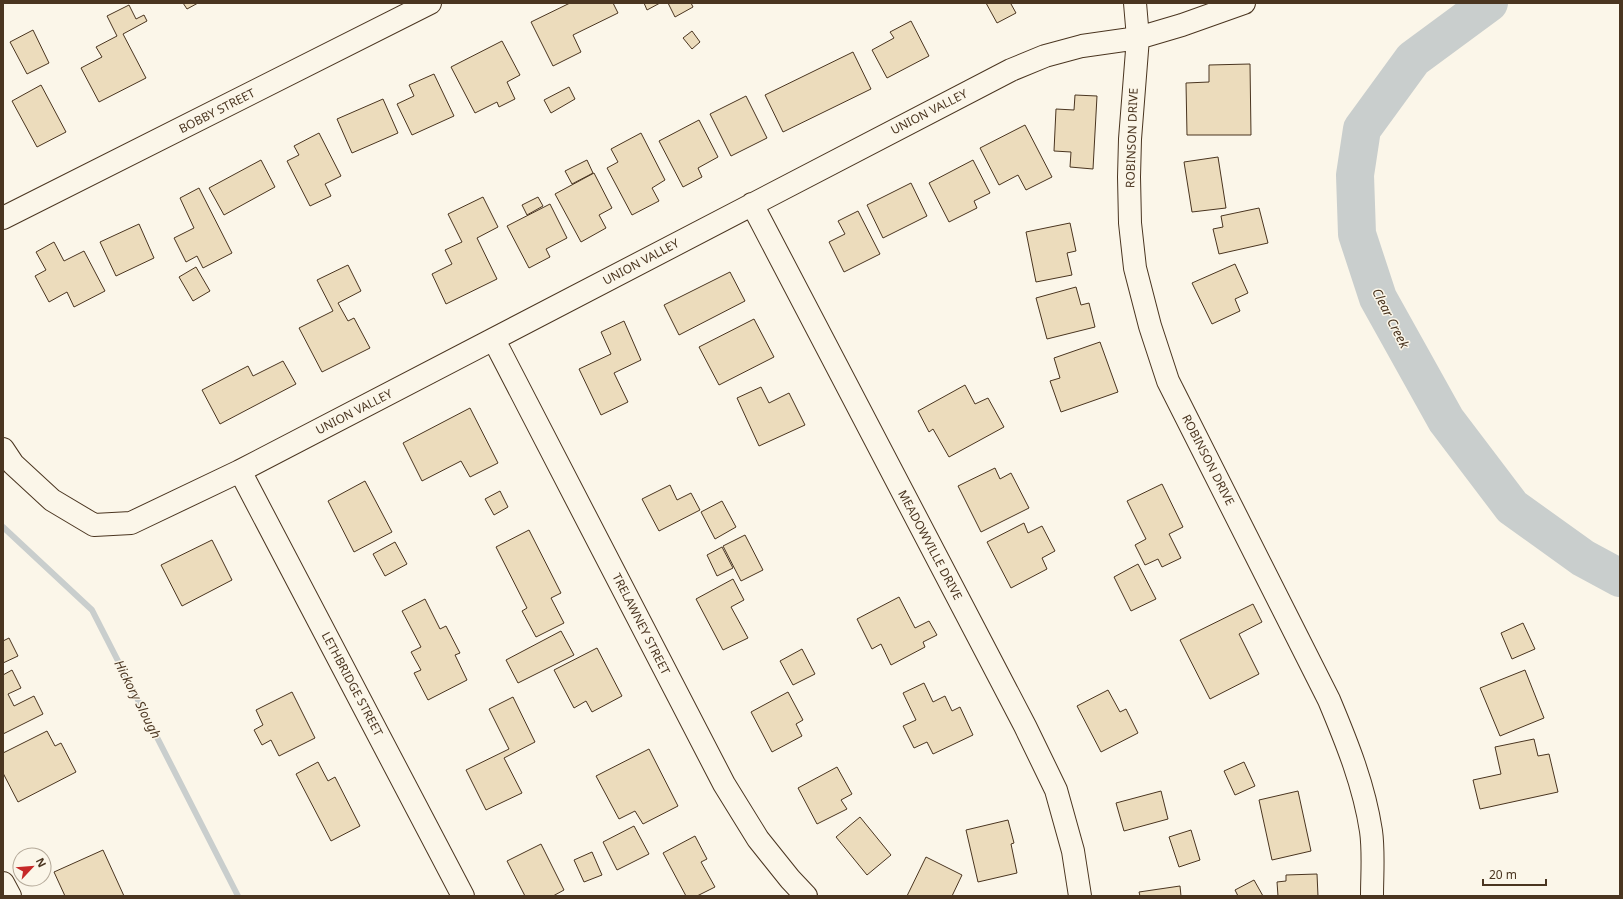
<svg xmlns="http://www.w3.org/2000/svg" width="1623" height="899" font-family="'Noto Sans',sans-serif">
<rect width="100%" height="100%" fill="#fbf6e9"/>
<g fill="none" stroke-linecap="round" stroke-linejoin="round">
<path stroke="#c9cecd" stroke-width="6" d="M 3,527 L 92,610 L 238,896"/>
<path stroke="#c9cecd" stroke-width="38" d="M 1489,3 L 1413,59 L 1362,129 L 1355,175 L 1357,234 L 1378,298 L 1446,420 L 1512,507 L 1583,558 L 1620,578"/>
</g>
<path fill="#ecdcbc" stroke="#4a3520" d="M 183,3 L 198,3 L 187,9 Z
M 570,3 L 613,3 L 618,13 L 573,35 L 581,52 L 553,66 L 531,22 Z
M 644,3 L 660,3 L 647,10 Z
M 668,3 L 691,3 L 693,7 L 675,17 Z
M 986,3 L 1012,3 L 1011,4 L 1016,13 L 997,23 Z
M 129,5 L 136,19 L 144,15 L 147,21 L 123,34 L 146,78 L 99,102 L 81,68 L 102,57 L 96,47 L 117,36 L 107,16 Z
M 911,21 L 929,56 L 887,78 L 872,50 L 894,38 L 890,32 Z
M 33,30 L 49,63 L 27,74 L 10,42 Z
M 692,31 L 700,42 L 692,49 L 683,38 Z
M 502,41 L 520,75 L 507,82 L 515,99 L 499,107 L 497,102 L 475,113 L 451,67 Z
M 853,52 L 871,89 L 783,132 L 765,95 Z
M 1250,64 L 1251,135 L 1187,135 L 1186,83 L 1209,82 L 1209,65 Z
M 434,74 L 454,116 L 412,135 L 397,104 L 414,96 L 409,85 Z
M 41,85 L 66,132 L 37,147 L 12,101 Z
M 569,87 L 575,99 L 551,113 L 544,100 Z
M 1075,95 L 1097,96 L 1093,169 L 1070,167 L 1071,152 L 1054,151 L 1056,109 L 1074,110 Z
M 746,96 L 767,138 L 731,156 L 710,114 Z
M 383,99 L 398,133 L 352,153 L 337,119 Z
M 699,120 L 718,157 L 698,168 L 702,177 L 683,187 L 659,141 Z
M 1025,125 L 1052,177 L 1026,190 L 1018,175 L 999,185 L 980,148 Z
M 319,133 L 341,176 L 325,184 L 331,196 L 310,206 L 287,161 L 299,155 L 294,146 Z
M 641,133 L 665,180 L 652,188 L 659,201 L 632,215 L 607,168 L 618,162 L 611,149 Z
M 1218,157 L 1226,208 L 1192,212 L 1184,162 Z
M 261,160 L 275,187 L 224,215 L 209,188 Z
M 587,160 L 593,173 L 572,184 L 565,171 Z
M 973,160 L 990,193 L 974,201 L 977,208 L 949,222 L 929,183 Z
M 594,173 L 612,208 L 599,215 L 606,228 L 581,242 L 555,194 Z
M 911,183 L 927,216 L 883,238 L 867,205 Z
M 199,188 L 232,253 L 203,268 L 197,256 L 186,262 L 174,238 L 194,228 L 180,198 Z
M 483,197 L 498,227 L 477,238 L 497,279 L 446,304 L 432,274 L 452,264 L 445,250 L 462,242 L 448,214 Z
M 538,197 L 543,206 L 527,215 L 522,205 Z
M 550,204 L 567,238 L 546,249 L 550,257 L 529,268 L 507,226 Z
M 1259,208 L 1268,243 L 1219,254 L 1213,229 L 1223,227 L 1221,216 Z
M 858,211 L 880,254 L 844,272 L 829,242 L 845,234 L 838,221 Z
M 1070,223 L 1076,251 L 1067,253 L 1072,275 L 1036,282 L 1026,232 Z
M 139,224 L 154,258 L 116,276 L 100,242 Z
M 54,242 L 64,261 L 84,251 L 105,291 L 74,307 L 67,292 L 49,302 L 35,276 L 46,270 L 36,252 Z
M 1235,264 L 1248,293 L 1235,299 L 1240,311 L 1212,324 L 1192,283 Z
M 348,265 L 361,291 L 338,303 L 348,321 L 354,318 L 370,348 L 322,372 L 299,328 L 333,311 L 317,280 Z
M 196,267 L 210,291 L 193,301 L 179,277 Z
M 730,272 L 745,301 L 679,335 L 664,305 Z
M 1076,287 L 1081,305 L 1089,303 L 1095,327 L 1047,339 L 1036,298 Z
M 754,319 L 774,357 L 719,385 L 699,347 Z
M 624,321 L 641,360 L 614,373 L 628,402 L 601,415 L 579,369 L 611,354 L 601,332 Z
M 1100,342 L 1118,392 L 1061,412 L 1050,381 L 1060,378 L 1054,358 Z
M 283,361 L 296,384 L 220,424 L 202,390 L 248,366 L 253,376 Z
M 965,385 L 975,404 L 988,398 L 1004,427 L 949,457 L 933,429 L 929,432 L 918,411 Z
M 761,387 L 769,403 L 789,393 L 805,425 L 759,446 L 737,398 Z
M 470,408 L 498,463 L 470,477 L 461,461 L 422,481 L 403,443 Z
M 995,468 L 1000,479 L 1011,473 L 1029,508 L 981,532 L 958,486 Z
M 365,481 L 392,532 L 354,552 L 328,501 Z
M 1162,484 L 1183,527 L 1169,534 L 1181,558 L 1162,567 L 1158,559 L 1145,565 L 1135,545 L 1146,539 L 1127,501 Z
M 670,485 L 677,500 L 691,493 L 700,510 L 659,531 L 642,499 Z
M 500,491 L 508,507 L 494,515 L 485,499 Z
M 722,501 L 736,527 L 715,539 L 701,512 Z
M 1024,523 L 1028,533 L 1042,526 L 1055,551 L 1042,558 L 1047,569 L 1011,588 L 987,542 Z
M 529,530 L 561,593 L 551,598 L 564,623 L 536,637 L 522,611 L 527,608 L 496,547 Z
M 745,535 L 763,570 L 741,581 L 723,546 Z
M 212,540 L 232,580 L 182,606 L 161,565 Z
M 395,542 L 407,564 L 385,576 L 373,554 Z
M 722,547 L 733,568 L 717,576 L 707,555 Z
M 1138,564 L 1156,599 L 1131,611 L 1114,577 Z
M 733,579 L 744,600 L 731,607 L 748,638 L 723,650 L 696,599 Z
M 899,597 L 915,628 L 929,621 L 937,635 L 923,642 L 925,647 L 891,665 L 881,644 L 872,649 L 857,619 Z
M 425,599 L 440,629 L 446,626 L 460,653 L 455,655 L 467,680 L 428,700 L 414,673 L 421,670 L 411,652 L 421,647 L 402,611 Z
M 1253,604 L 1262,622 L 1239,634 L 1259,674 L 1210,699 L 1180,640 Z
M 1523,623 L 1535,649 L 1512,659 L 1501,633 Z
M 561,631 L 574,655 L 518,683 L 506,660 Z
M 9,638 L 18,656 L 3,663 L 3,641 Z
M 597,648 L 622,696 L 592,712 L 586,701 L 574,708 L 554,670 Z
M 802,649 L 815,674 L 793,685 L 780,661 Z
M 12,670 L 21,688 L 8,694 L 14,706 L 34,696 L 43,714 L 3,734 L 3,675 Z
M 1525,670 L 1544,718 L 1500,736 L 1480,688 Z
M 924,683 L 933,702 L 945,696 L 952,711 L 960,707 L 973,735 L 933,754 L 927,742 L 914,748 L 903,726 L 916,720 L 903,693 Z
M 1108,690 L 1120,712 L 1126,709 L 1138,733 L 1101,752 L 1077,706 Z
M 292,692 L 315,738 L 279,756 L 271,740 L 262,745 L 254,730 L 263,725 L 256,710 Z
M 788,692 L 803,720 L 796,724 L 802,736 L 772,752 L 751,712 Z
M 513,697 L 535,742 L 504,758 L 522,793 L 486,810 L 466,770 L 509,749 L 489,709 Z
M 47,731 L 55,746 L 61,743 L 76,772 L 18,802 L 3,773 L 3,753 Z
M 1534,739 L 1538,756 L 1549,754 L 1558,792 L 1480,809 L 1473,780 L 1501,774 L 1495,747 Z
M 649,749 L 678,806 L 643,824 L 635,811 L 619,819 L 596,776 Z
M 318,762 L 328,781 L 335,777 L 360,826 L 331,841 L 296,774 Z
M 1244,762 L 1255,786 L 1235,795 L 1224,771 Z
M 837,767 L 852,794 L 841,800 L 847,809 L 817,824 L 798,788 Z
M 1161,791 L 1168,819 L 1124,831 L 1116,803 Z
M 1298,791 L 1311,851 L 1272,860 L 1259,800 Z
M 860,817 L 891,855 L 867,875 L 836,837 Z
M 1008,820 L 1014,843 L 1011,844 L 1017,873 L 978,882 L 966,830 Z
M 634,826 L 649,854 L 617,870 L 603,842 Z
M 1191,830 L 1200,860 L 1179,867 L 1169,837 Z
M 695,836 L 707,859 L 701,862 L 715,887 L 697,896 L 686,896 L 663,853 Z
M 541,844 L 564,890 L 553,896 L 525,896 L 507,861 Z
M 103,850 L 124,896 L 65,896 L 54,872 Z
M 592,852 L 602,875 L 584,882 L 574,860 Z
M 926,857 L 962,875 L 952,896 L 907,896 Z
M 1317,874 L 1318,896 L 1278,896 L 1277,882 L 1286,881 L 1286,875 Z
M 1254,880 L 1263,896 L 1238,896 L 1235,890 Z
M 1180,886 L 1181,896 L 1140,896 L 1139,892 Z"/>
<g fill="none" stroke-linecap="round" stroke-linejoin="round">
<defs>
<path id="minor" d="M 1135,3 L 1138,38 L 1130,139 L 1129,177 L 1130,223 L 1135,268 L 1150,326 L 1168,381 L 1329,700 C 1347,743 1364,785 1371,831 C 1374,852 1372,875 1372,896
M 752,204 L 1025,726 L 1056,790 L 1073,851 L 1080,896
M 3,218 L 430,3
M 494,340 L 724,784 L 758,839 L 790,879 L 806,896
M 3,449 L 13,464 L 52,500 L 94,525 L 131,523 L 240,471 L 1011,70 L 1045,56 L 1082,46 L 1138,38 L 1182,25 L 1244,3
M 240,471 L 463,896
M 3,883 L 10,896"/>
</defs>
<use href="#minor" stroke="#4a3520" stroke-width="24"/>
<use href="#minor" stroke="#fbf6e9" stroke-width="22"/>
</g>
<g text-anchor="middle" stroke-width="3" stroke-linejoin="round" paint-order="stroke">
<g font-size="12" fill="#4a3520" stroke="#fbf6e9">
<text transform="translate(217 111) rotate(-27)" y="4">BOBBY STREET</text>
<text transform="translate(929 112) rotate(-27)" y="4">UNION VALLEY</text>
<text transform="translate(1132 138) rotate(-88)" y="4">ROBINSON DRIVE</text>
<text transform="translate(641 262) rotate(-28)" y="4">UNION VALLEY</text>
<text transform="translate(354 412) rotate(-27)" y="4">UNION VALLEY</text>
<text transform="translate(1208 460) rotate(63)" y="4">ROBINSON DRIVE</text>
<text transform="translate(930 545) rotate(62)" y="4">MEADOWVILLE DRIVE</text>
<text transform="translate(641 624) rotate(63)" y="4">TRELAWNEY STREET</text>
<text transform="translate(352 684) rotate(62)" y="4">LETHBRIDGE STREET</text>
</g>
<g font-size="13" font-style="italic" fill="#4a3520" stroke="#fbf6e9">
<text transform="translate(1391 318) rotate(63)" y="5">Clear Creek</text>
<text transform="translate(138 699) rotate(63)" y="5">Hickory Slough</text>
</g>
</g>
<rect width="1623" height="899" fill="none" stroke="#4a3520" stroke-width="8"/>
<g transform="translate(32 867) rotate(64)"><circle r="19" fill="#fbf6e9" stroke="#b4a999"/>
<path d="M0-3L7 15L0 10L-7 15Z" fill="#c62828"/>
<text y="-6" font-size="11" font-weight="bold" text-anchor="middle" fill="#4a3520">N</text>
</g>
<path d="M1483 879v6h63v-6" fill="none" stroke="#4a3520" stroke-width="2"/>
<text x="1489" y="879" font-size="12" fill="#4a3520" stroke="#fbf6e9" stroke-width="3" paint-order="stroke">20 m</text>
</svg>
